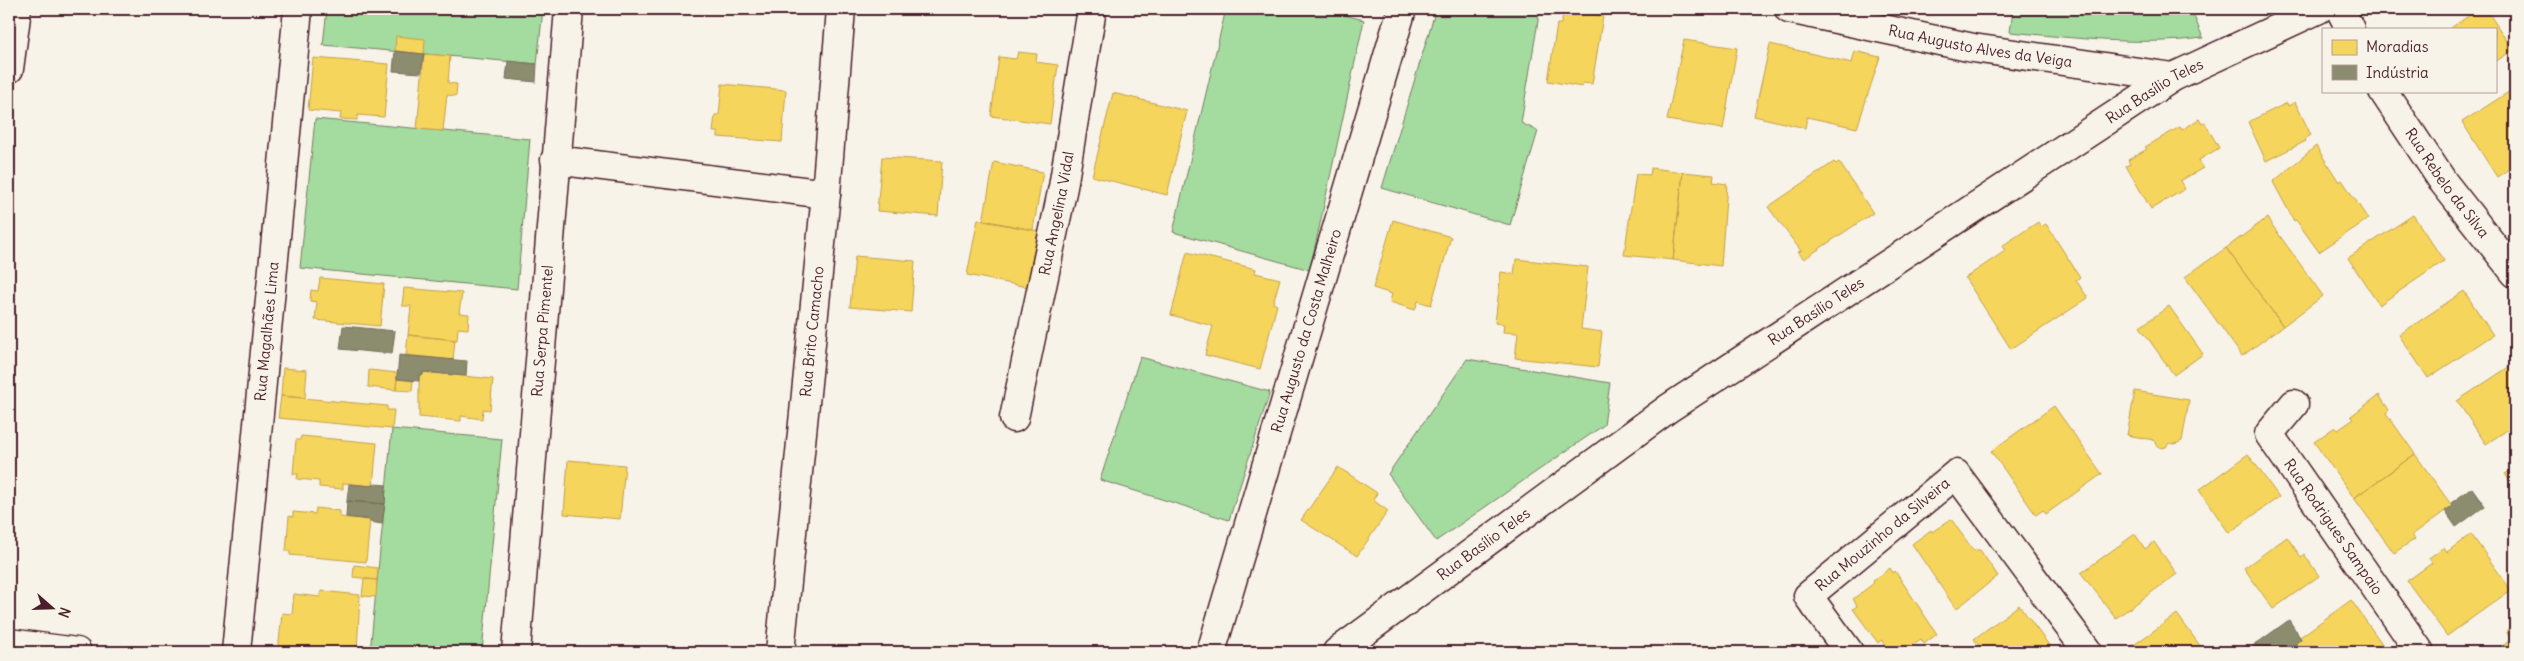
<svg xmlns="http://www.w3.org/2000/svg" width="2524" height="661" font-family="Delius,sans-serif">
<rect width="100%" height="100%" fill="#f7f3e8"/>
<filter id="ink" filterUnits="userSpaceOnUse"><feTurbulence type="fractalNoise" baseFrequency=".02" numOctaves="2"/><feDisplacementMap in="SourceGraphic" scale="10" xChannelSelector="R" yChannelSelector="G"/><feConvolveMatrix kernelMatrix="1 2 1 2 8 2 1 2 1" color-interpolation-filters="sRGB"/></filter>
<g filter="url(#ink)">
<path fill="#a4db9f" stroke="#777d65" d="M 327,9 L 543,9 L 537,64 L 323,45 Z
M 1226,9 L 1321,9 L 1364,20 L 1310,270 L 1173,232 Z
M 1436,9 L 1540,9 L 1521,123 L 1538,131 L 1510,225 L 1382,188 Z
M 2013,9 L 2191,9 L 2203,38 C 2138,46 2075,38 2010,32 Z
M 315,119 L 530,139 L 517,289 L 300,268 Z
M 1140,357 L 1270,392 L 1229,520 L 1100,480 Z
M 1467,359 L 1610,383 L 1604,425 L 1436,541 L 1388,474 Z
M 392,429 L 502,439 L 482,652 L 370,652 Z"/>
<path fill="#f6d55c" stroke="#c29e4d" d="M 2479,9 L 2486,9 L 2513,50 L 2495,62 L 2495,29 L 2449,29 Z
M 1564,10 L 1603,16 L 1592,84 L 1583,83 L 1582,87 L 1548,81 L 1557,24 L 1561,24 Z
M 396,36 L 425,39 L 424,54 L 395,51 Z
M 1684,40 L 1737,48 L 1723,129 L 1667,120 Z
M 1770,44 L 1852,63 L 1855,51 L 1880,57 L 1857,128 L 1807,117 L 1805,128 L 1754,116 Z
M 1018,52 L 1037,54 L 1036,62 L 1058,65 L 1050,124 L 991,116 L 999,57 L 1016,59 Z
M 424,54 L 450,56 L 448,83 L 457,84 L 456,96 L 447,95 L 443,131 L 417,129 Z
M 313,58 L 389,64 L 384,117 L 358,115 L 357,120 L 340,119 L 341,113 L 308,110 Z
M 722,84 L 786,90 L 782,142 L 718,137 L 718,132 L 713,132 L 715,115 L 719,115 Z
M 2515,88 L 2515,165 L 2497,177 L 2462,122 Z
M 1113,93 L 1187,111 L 1167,195 L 1092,176 Z
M 2295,102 L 2311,135 L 2305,139 L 2306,141 L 2266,161 L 2248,122 L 2287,103 L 2288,106 Z
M 2199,119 L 2202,124 L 2205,123 L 2219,148 L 2199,160 L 2203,168 L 2180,181 L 2185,189 L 2151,209 L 2126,166 L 2130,164 L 2128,160 L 2147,149 L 2145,147 L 2180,127 L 2182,130 Z
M 2316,146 L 2339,182 L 2342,180 L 2368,219 L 2319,252 L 2296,220 L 2294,221 L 2273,182 Z
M 882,157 L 942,161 L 938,216 L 877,211 Z
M 994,162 L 1043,172 L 1033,230 L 983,221 Z
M 1834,162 L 1836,164 L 1839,162 L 1873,213 L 1804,259 L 1798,252 L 1801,251 L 1768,207 Z
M 1651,168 L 1683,172 L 1673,260 L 1624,255 L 1636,174 L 1650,175 Z
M 1683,172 L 1714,175 L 1713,182 L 1727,184 L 1721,266 L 1673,260 Z
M 2413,215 L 2444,261 L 2379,305 L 2348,258 Z
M 2267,218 L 2323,296 L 2283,326 L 2226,248 Z
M 978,219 L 1038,231 L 1027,287 L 967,275 Z
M 1393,220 L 1451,237 L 1431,305 L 1418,301 L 1415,310 L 1390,302 L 1392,294 L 1373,288 Z
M 2038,222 L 2041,227 L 2046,224 L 2080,277 L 2076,280 L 2088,298 L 2011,349 L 1965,278 L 2005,251 L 2002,246 Z
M 2226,248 L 2283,326 L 2242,356 L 2185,277 Z
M 1187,252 L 1256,269 L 1255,273 L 1280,279 L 1273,303 L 1277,305 L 1260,369 L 1205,355 L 1213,326 L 1171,315 Z
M 855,256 L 915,261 L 911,312 L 850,307 Z
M 1516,259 L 1588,267 L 1581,329 L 1602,332 L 1598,367 L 1515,358 L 1518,333 L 1503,332 L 1504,324 L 1495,323 L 1501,272 L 1514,274 Z
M 320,278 L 384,284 L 380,326 L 315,320 L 317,302 L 310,301 L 311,290 L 318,291 Z
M 404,288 L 462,293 L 459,313 L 469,314 L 468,329 L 458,328 L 457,340 L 408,335 L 411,306 L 402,306 Z
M 2464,291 L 2493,335 L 2428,378 L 2399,335 Z
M 2169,306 L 2203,354 L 2174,375 L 2140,327 Z
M 408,335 L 455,340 L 453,360 L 406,355 Z
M 2515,363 L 2515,425 L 2486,444 L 2457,401 Z
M 283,368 L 307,370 L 305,398 L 281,396 Z
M 369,370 L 397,373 L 396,390 L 368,387 Z
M 423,372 L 493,379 L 490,410 L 483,409 L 482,419 L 461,416 L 461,421 L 419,417 L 419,375 L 423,375 Z
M 397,379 L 413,381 L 412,391 L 396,390 Z
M 2135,391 L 2189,400 L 2182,441 L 2175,444 L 2169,443 L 2166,447 L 2161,448 L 2156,445 L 2154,440 L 2127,435 Z
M 2379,395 L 2389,410 L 2386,413 L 2415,454 L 2354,498 L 2314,442 L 2335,427 L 2338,430 L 2354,419 L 2351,416 Z
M 281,396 L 387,406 L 387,410 L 394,410 L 392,429 L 278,418 Z
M 2054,406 L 2102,474 L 2046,514 L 2043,510 L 2036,515 L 1991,451 Z
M 301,436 L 377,443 L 373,486 L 343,483 L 343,489 L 319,487 L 319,481 L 297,479 L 298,474 L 293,474 L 296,440 L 300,440 Z
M 2248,454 L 2279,497 L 2229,533 L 2199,490 Z
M 2415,454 L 2452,506 L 2412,535 L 2415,539 L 2394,553 L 2354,498 Z
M 568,460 L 625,465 L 620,519 L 564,514 Z
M 1338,467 L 1377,493 L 1373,500 L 1388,511 L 1357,556 L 1301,520 Z
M 2515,468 L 2515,489 L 2505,474 Z
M 316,508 L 340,511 L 340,517 L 370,520 L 366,562 L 290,555 L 290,551 L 286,551 L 289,516 L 293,517 L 293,512 L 315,514 Z
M 1951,519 L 1973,550 L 1980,550 L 1998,576 L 1956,609 L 1912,544 L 1931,530 L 1932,532 Z
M 2135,534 L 2145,549 L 2154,542 L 2177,574 L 2116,618 L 2081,573 Z
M 2471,534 L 2511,590 L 2447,636 L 2407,581 L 2432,563 L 2429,558 L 2444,547 L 2447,552 Z
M 2287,537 L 2301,557 L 2304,554 L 2319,576 L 2273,609 L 2244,568 Z
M 354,565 L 378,568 L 377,580 L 353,577 Z
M 1890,568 L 1893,573 L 1895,571 L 1937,634 L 1924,644 L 1921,639 L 1902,652 L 1890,652 L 1882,640 L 1878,643 L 1853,609 L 1857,606 L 1853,599 L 1874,583 L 1873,581 Z
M 364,579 L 377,580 L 376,597 L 362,596 Z
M 321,591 L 360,595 L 357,651 L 278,652 L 282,613 L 292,614 L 294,594 L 320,597 Z
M 2351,600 L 2385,648 L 2380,652 L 2297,652 L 2295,649 L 2296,643 L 2301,639 L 2300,637 Z
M 2019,605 L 2054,652 L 1984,652 L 1974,639 Z
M 2177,614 L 2203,650 L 2202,652 L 2135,652 L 2131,647 Z
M 2515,625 L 2515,652 L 2501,652 L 2498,648 L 2511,639 L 2506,631 Z"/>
<path fill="#8c8c6e" stroke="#786b5a" d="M 395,51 L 424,54 L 421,73 L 393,71 Z
M 508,61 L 537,64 L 536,82 L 506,79 Z
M 343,326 L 395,331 L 392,354 L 340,349 Z
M 399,355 L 467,361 L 466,376 L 423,372 L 423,375 L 419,375 L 419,381 L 397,379 Z
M 349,484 L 373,486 L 374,484 L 386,485 L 385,504 L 347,501 Z
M 2472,488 L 2485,506 L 2456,527 L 2445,511 L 2452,506 L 2451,503 Z
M 347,501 L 385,504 L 382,524 L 370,522 L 370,520 L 346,517 Z
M 2289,620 L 2301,639 L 2296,643 L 2295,649 L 2290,652 L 2258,652 L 2253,646 Z"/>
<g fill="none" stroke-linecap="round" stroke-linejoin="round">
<defs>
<g id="street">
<path id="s1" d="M 1789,9 L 1973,48 L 2173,77"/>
<path d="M 2340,9 L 2350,29"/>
<path d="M 9,69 L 17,9"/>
<path id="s2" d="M 2383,91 L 2444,183 L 2515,273"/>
<path d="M 555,160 L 826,194"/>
<path id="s3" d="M 2294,404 L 2269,434 L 2420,652"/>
<path id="s4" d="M 1014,418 L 1063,187 L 1092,9"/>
<path id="s5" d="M 236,652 L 298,9"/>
<path id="s6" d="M 516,652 L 569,9"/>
<path id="s7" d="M 780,652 L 826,194 L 841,9"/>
<path id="s8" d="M 1211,652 L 1402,9"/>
<path id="s9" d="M 1337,652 L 1669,408 L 2173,77 L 2319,9"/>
<path id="s10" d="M 1849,652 L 1808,596 L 1956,474 L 2088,652"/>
</g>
<path id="secondary" d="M 9,643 L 77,652"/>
</defs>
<use href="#street" stroke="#4a1f2b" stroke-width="31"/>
<use href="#secondary" stroke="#4a1f2b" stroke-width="31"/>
<use href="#street" stroke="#f7f3e8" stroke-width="28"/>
<use href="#secondary" stroke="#f7f3e8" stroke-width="28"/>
</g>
</g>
<g text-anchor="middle" stroke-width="5" stroke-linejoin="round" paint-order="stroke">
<g font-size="15" fill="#4a1f2b" stroke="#f7f3e8">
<text dy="5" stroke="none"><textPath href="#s1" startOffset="195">Rua Augusto Alves da Veiga</textPath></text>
<text dy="5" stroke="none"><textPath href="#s9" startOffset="992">Rua Basílio Teles</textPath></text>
<text dy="5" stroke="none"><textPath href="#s2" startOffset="112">Rua Rebelo da Silva</textPath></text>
<text dy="5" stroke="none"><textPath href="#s4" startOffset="209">Rua Angelina Vidal</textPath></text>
<text dy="5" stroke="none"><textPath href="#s9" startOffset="588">Rua Basílio Teles</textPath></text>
<text dy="5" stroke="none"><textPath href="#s5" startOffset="322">Rua Magalhães Lima</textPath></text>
<text dy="5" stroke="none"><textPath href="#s6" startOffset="322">Rua Serpa Pimentel</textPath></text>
<text dy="5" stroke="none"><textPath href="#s8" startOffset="335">Rua Augusto da Costa Malheiro</textPath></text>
<text dy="5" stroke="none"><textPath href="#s7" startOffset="322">Rua Brito Camacho</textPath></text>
<text dy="5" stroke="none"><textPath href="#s3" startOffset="152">Rua Rodrigues Sampaio</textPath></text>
<text dy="5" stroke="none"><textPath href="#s10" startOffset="166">Rua Mouzinho da Silveira</textPath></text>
<text dy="5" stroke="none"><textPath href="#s9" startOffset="182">Rua Basílio Teles</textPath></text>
</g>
</g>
<rect width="2524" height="661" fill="none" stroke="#f7f3e8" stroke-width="30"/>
<rect x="15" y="15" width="2494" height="631" fill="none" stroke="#4a1f2b" stroke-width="2" filter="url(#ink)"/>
<rect x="2322" y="28" width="175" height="65" fill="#f7f3e8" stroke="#b29e9c"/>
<rect x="2332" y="40" width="25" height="15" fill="#f6d55c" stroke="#b29e9c"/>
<text x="2366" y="52" font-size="15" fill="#4a1f2b">Moradias</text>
<rect x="2332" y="65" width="25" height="15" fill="#8c8c6e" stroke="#b29e9c"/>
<text x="2366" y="78" font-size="15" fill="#4a1f2b">Indústria</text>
<g transform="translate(52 608) rotate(110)" stroke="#f7f3e8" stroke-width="4" paint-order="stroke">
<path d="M0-4L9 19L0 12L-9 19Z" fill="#4a1f2b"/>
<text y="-8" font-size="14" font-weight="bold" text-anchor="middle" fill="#4a1f2b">N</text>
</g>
</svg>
